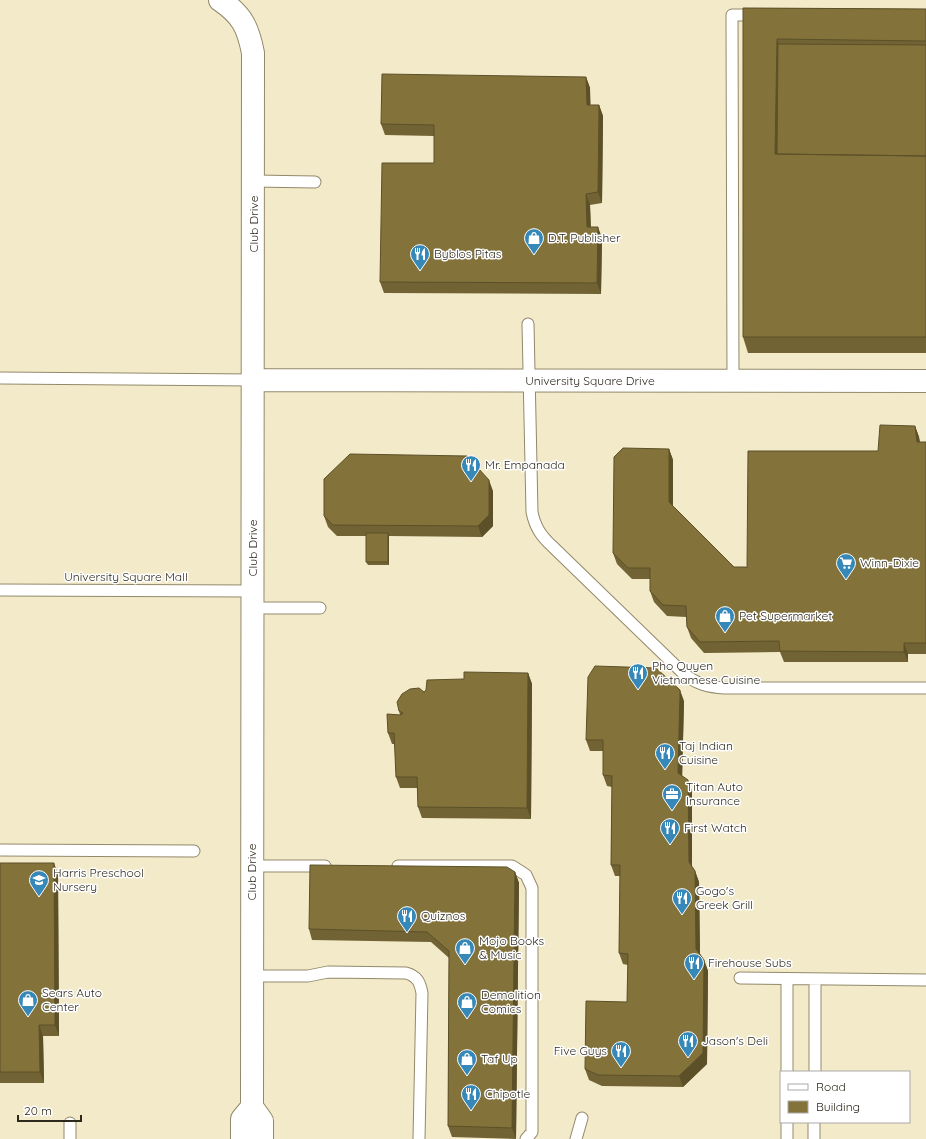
<svg xmlns="http://www.w3.org/2000/svg" width="926" height="1139" font-family="Quicksand,sans-serif">
<rect width="100%" height="100%" fill="#f3eac9"/>
<g fill="none" stroke-linecap="round" stroke-linejoin="round">
<defs>
<path id="lane" d="M 254,181 L 315,182
M 528,324 L 532,512 C 535,527 541,536 552,546 L 683,673 C 696,684 708,687 725,688 L 926,688
M 0,378 L 253,380
M 733,381 L 732,15 L 757,15
M 0,590 L 253,591
M 253,608 L 320,608
M 0,850 L 194,851
M 252,866 L 325,866
M 398,866 L 512,866 L 526,875 L 532,888 L 532,1132 L 526,1139
M 252,976 L 308,976 L 328,972 L 406,973 C 417,976 420,982 422,993 L 419,1139
M 740,978 L 926,980
M 787,979 L 787,1072
M 815,1072 L 815,979
M 787,1122 L 787,1139
M 70,1123 L 70,1139
M 576,1139 L 582,1118
M 814,1139 L 814,1122"/>
<path id="street" d="M 220,0 C 242,15 248,27 253,53 L 252,1107 L 262,1121 L 262,1139
M 253,380 L 926,381
M 242,1139 L 242,1119 L 252,1107"/>
</defs>
<use href="#lane" stroke="#92896b" stroke-width="13"/>
<use href="#street" stroke="#92896b" stroke-width="24"/>
<use href="#lane" stroke="#fff" stroke-width="11"/>
<use href="#street" stroke="#fff" stroke-width="22"/>
</g>
<path fill="#716333" d="M 743,8 L 926,9 L 926,353 L 748,353 L 743,337 Z
M 586,77 L 590,88 L 590,105 L 599,105 L 603,116 L 602,203 L 590,205 L 591,227 L 602,238 L 601,294 L 384,293 L 380,282 L 434,163 L 434,136 L 385,135 L 381,124 Z
M 915,426 L 919,437 L 920,442 L 926,442 L 926,654 L 908,654 L 908,662 L 784,662 L 780,652 L 704,653 L 691,638 L 687,627 L 686,617 L 667,616 L 654,602 L 650,591 L 650,579 L 632,579 L 617,564 L 613,553 L 669,449 L 673,460 L 673,506 L 734,567 L 747,568 L 878,451 Z
M 493,491 L 493,526 L 482,537 L 389,536 L 389,565 L 368,565 L 366,562 L 366,536 L 337,536 L 328,527 L 324,516 Z
M 528,673 L 532,684 L 531,819 L 422,818 L 418,807 L 417,788 L 400,788 L 396,777 L 395,744 L 392,744 L 388,733 L 400,715 L 399,711 L 424,692 L 464,679 Z
M 684,701 L 682,776 L 688,780 L 692,791 L 692,868 L 695,871 L 699,882 L 700,954 L 704,960 L 708,971 L 707,1064 L 683,1087 L 602,1086 L 589,1080 L 585,1069 L 627,1002 L 628,965 L 623,964 L 619,953 L 620,876 L 615,876 L 611,865 L 612,787 L 607,786 L 603,775 L 603,751 L 590,751 L 586,740 Z
M 0,863 L 58,874 L 59,1036 L 43,1036 L 44,1083 L 0,1083 Z
M 515,872 L 519,883 L 516,1139 L 452,1137 L 448,1126 L 449,958 L 431,942 L 312,940 L 309,929 Z"/>
<path fill="#5c5029" d="M 777,39 L 782,55 L 777,158 L 775,154 Z
M 586,77 L 590,88 L 591,116 L 587,105 Z
M 599,105 L 603,116 L 602,203 L 598,192 Z
M 586,194 L 590,205 L 591,238 L 587,227 Z
M 598,227 L 602,238 L 601,294 L 597,283 Z
M 915,426 L 919,437 L 921,453 L 917,442 Z
M 669,449 L 673,460 L 673,513 L 669,502 Z
M 489,480 L 493,491 L 493,526 L 482,537 L 478,526 Z
M 388,533 L 389,536 L 389,565 L 388,562 Z
M 904,643 L 908,654 L 908,662 L 904,652 Z
M 528,673 L 532,684 L 531,819 L 527,808 Z
M 680,690 L 684,701 L 682,784 L 678,773 Z
M 688,780 L 692,791 L 692,872 L 689,862 Z
M 54,863 L 58,874 L 59,1036 L 55,1025 Z
M 695,871 L 699,882 L 700,959 L 696,949 Z
M 515,872 L 519,883 L 516,1139 L 512,1128 Z
M 704,960 L 708,971 L 707,1064 L 683,1087 L 679,1076 Z
M 39,1025 L 43,1036 L 44,1083 L 40,1072 Z"/>
<path fill="#83733b" stroke="#5c5029" d="M 743,8 L 926,9 L 926,41 L 777,39 L 775,154 L 926,156 L 926,337 L 743,337 Z
M 778,44 L 926,45 L 926,156 L 777,154 Z
M 382,74 L 586,77 L 587,105 L 599,105 L 598,192 L 586,194 L 587,227 L 598,227 L 597,283 L 380,282 L 382,163 L 434,163 L 434,125 L 381,124 Z
M 880,425 L 915,426 L 917,442 L 926,442 L 926,643 L 904,643 L 904,652 L 780,651 L 779,641 L 700,642 L 687,627 L 686,606 L 663,605 L 650,591 L 650,568 L 628,568 L 613,553 L 614,457 L 623,448 L 669,449 L 669,502 L 734,567 L 746,567 L 747,568 L 748,451 L 878,451 Z
M 350,454 L 467,456 L 489,480 L 489,515 L 478,526 L 333,525 L 324,516 L 324,479 Z
M 366,533 L 388,533 L 388,562 L 366,562 Z
M 595,666 L 656,668 L 680,690 L 678,773 L 688,780 L 689,862 L 695,871 L 696,949 L 704,960 L 703,1053 L 679,1076 L 598,1075 L 585,1069 L 586,1001 L 627,1002 L 628,954 L 619,953 L 620,865 L 611,865 L 612,776 L 603,775 L 603,740 L 586,740 L 588,677 Z
M 464,672 L 528,673 L 527,808 L 418,807 L 417,777 L 396,777 L 394,733 L 388,733 L 387,714 L 401,715 L 403,713 L 399,711 L 397,702 L 402,694 L 410,689 L 419,688 L 424,692 L 426,690 L 427,680 L 464,679 Z
M 0,863 L 54,863 L 55,1025 L 39,1025 L 40,1072 L 0,1072 Z
M 310,865 L 507,867 L 515,872 L 512,1128 L 448,1126 L 449,951 L 427,932 L 309,929 Z"/>
<defs>
<symbol id="shop-pin" viewBox="-11 -11 22 30"><path d="M0 17L-7.5 6A9.5 9.5 0 1 1 7.5 6Z" fill="#3688b8" stroke="#fff"/><path d="M-5-2.5h2.3a2.7 3.5 0 0 1 5.4 0H5L5.5 6h-11ZM-1.5-2.5h3a1.5 2.3 0 0 0-3 0Z" fill="#fff"/></symbol>
<symbol id="restaurant-pin" viewBox="-11 -11 22 30"><path d="M0 17L-7.5 6A9.5 9.5 0 1 1 7.5 6Z" fill="#3688b8" stroke="#fff"/><path d="M-5-6h1v4h1v-4h1v4h1v-4h1v5L-1.5 .5V6h-2V.5L-5-1ZM5-6V6H3V1.5H1.5Q1.5-4 5-6Z" fill="#fff"/></symbol>
<symbol id="supermarket-pin" viewBox="-11 -11 22 30"><path d="M0 17L-7.5 6A9.5 9.5 0 1 1 7.5 6Z" fill="#3688b8" stroke="#fff"/><path d="M-6-5.5h2.5l.6 2H6L4.5 2H-2.5L-4.4-4H-6ZM-1.5 3.2a1.3 1.3 0 1 0 .1 0ZM3 3.2a1.3 1.3 0 1 0 .1 0Z" fill="#fff"/></symbol>
<symbol id="office-pin" viewBox="-11 -11 22 30"><path d="M0 17L-7.5 6A9.5 9.5 0 1 1 7.5 6Z" fill="#3688b8" stroke="#fff"/><path d="M-6-3h4V-5.5h4V-3h4V5H-6ZM-1-4.5V-3h2v-1.5ZM-6 0V1H6V0Z" fill="#fff"/></symbol>
<symbol id="school-pin" viewBox="-11 -11 22 30"><path d="M0 17L-7.5 6A9.5 9.5 0 1 1 7.5 6Z" fill="#3688b8" stroke="#fff"/><path d="M0-5L7-2L0 1L-7-2ZM-4 1L0 2.5L4 1V4Q0 6-4 4Z" fill="#fff"/></symbol>
</defs>
<g fill-rule="evenodd">
<use href="#shop-pin" x="523" y="227" width="22" height="30"/>
<use href="#restaurant-pin" x="409" y="243" width="22" height="30"/>
<use href="#restaurant-pin" x="460" y="454" width="22" height="30"/>
<use href="#supermarket-pin" x="835" y="552" width="22" height="30"/>
<use href="#shop-pin" x="714" y="605" width="22" height="30"/>
<use href="#restaurant-pin" x="627" y="662" width="22" height="30"/>
<use href="#restaurant-pin" x="654" y="742" width="22" height="30"/>
<use href="#office-pin" x="661" y="783" width="22" height="30"/>
<use href="#restaurant-pin" x="659" y="817" width="22" height="30"/>
<use href="#school-pin" x="28" y="869" width="22" height="30"/>
<use href="#restaurant-pin" x="671" y="887" width="22" height="30"/>
<use href="#restaurant-pin" x="396" y="905" width="22" height="30"/>
<use href="#shop-pin" x="454" y="937" width="22" height="30"/>
<use href="#restaurant-pin" x="683" y="952" width="22" height="30"/>
<use href="#shop-pin" x="17" y="989" width="22" height="30"/>
<use href="#shop-pin" x="456" y="991" width="22" height="30"/>
<use href="#restaurant-pin" x="677" y="1030" width="22" height="30"/>
<use href="#restaurant-pin" x="610" y="1040" width="22" height="30"/>
<use href="#shop-pin" x="456" y="1048" width="22" height="30"/>
<use href="#restaurant-pin" x="460" y="1083" width="22" height="30"/>
</g>
<g text-anchor="middle" stroke-width="3" stroke-linejoin="round" paint-order="stroke">
<g font-size="12" fill="#2d291d" stroke="#fff">
<text transform="translate(254 224) rotate(-90)" y="4">Club Drive</text>
<text x="590" y="385">University Square Drive</text>
<text transform="translate(253 548) rotate(-90)" y="4">Club Drive</text>
<text x="126" y="581">University Square Mall</text>
<text transform="translate(252 872) rotate(-90)" y="4">Club Drive</text>
</g>
<g font-size="12" fill="#2d291d" stroke="#fff" text-anchor="start">
<text x="548" y="242">D.T. Publisher</text>
<text x="434" y="258">Byblos Pitas</text>
<text x="485" y="469">Mr. Empanada</text>
<text x="860" y="567">Winn-Dixie</text>
<text x="739" y="620">Pet Supermarket</text>
<text x="652" y="670">Pho Quyen<tspan x="652" dy="14">Vietnamese Cuisine</tspan></text>
<text x="679" y="750">Taj Indian<tspan x="679" dy="14">Cuisine</tspan></text>
<text x="686" y="791">Titan Auto<tspan x="686" dy="14">Insurance</tspan></text>
<text x="684" y="832">First Watch</text>
<text x="53" y="877">Harris Preschool<tspan x="53" dy="14">Nursery</tspan></text>
<text x="696" y="895">Gogo's<tspan x="696" dy="14">Greek Grill</tspan></text>
<text x="421" y="920">Quiznos</text>
<text x="479" y="945">Mojo Books<tspan x="479" dy="14">&amp; Music</tspan></text>
<text x="708" y="967">Firehouse Subs</text>
<text x="42" y="997">Sears Auto<tspan x="42" dy="14">Center</tspan></text>
<text x="481" y="999">Demolition<tspan x="481" dy="14">Comics</tspan></text>
<text x="702" y="1045">Jason's Deli</text>
<text x="607" y="1055" text-anchor="end">Five Guys</text>
<text x="481" y="1063">Taf Up</text>
<text x="485" y="1098">Chipotle</text>
</g>
</g>
<rect x="780" y="1071" width="130" height="52" fill="#ffffff" stroke="#aba9a5"/>
<rect x="788" y="1084" width="20" height="6" fill="#ffffff" stroke="#aba9a5"/>
<text x="816" y="1091" font-size="12" fill="#2d291d">Road</text>
<rect x="788" y="1101" width="20" height="12" fill="#83733b" stroke="#aba9a5"/>
<text x="816" y="1111" font-size="12" fill="#2d291d">Building</text>
<path d="M18 1115v6h63v-6" fill="none" stroke="#2d291d" stroke-width="2"/>
<text x="24" y="1115" font-size="12" fill="#2d291d" stroke="#ffffff" stroke-width="3" paint-order="stroke">20 m</text>
</svg>
